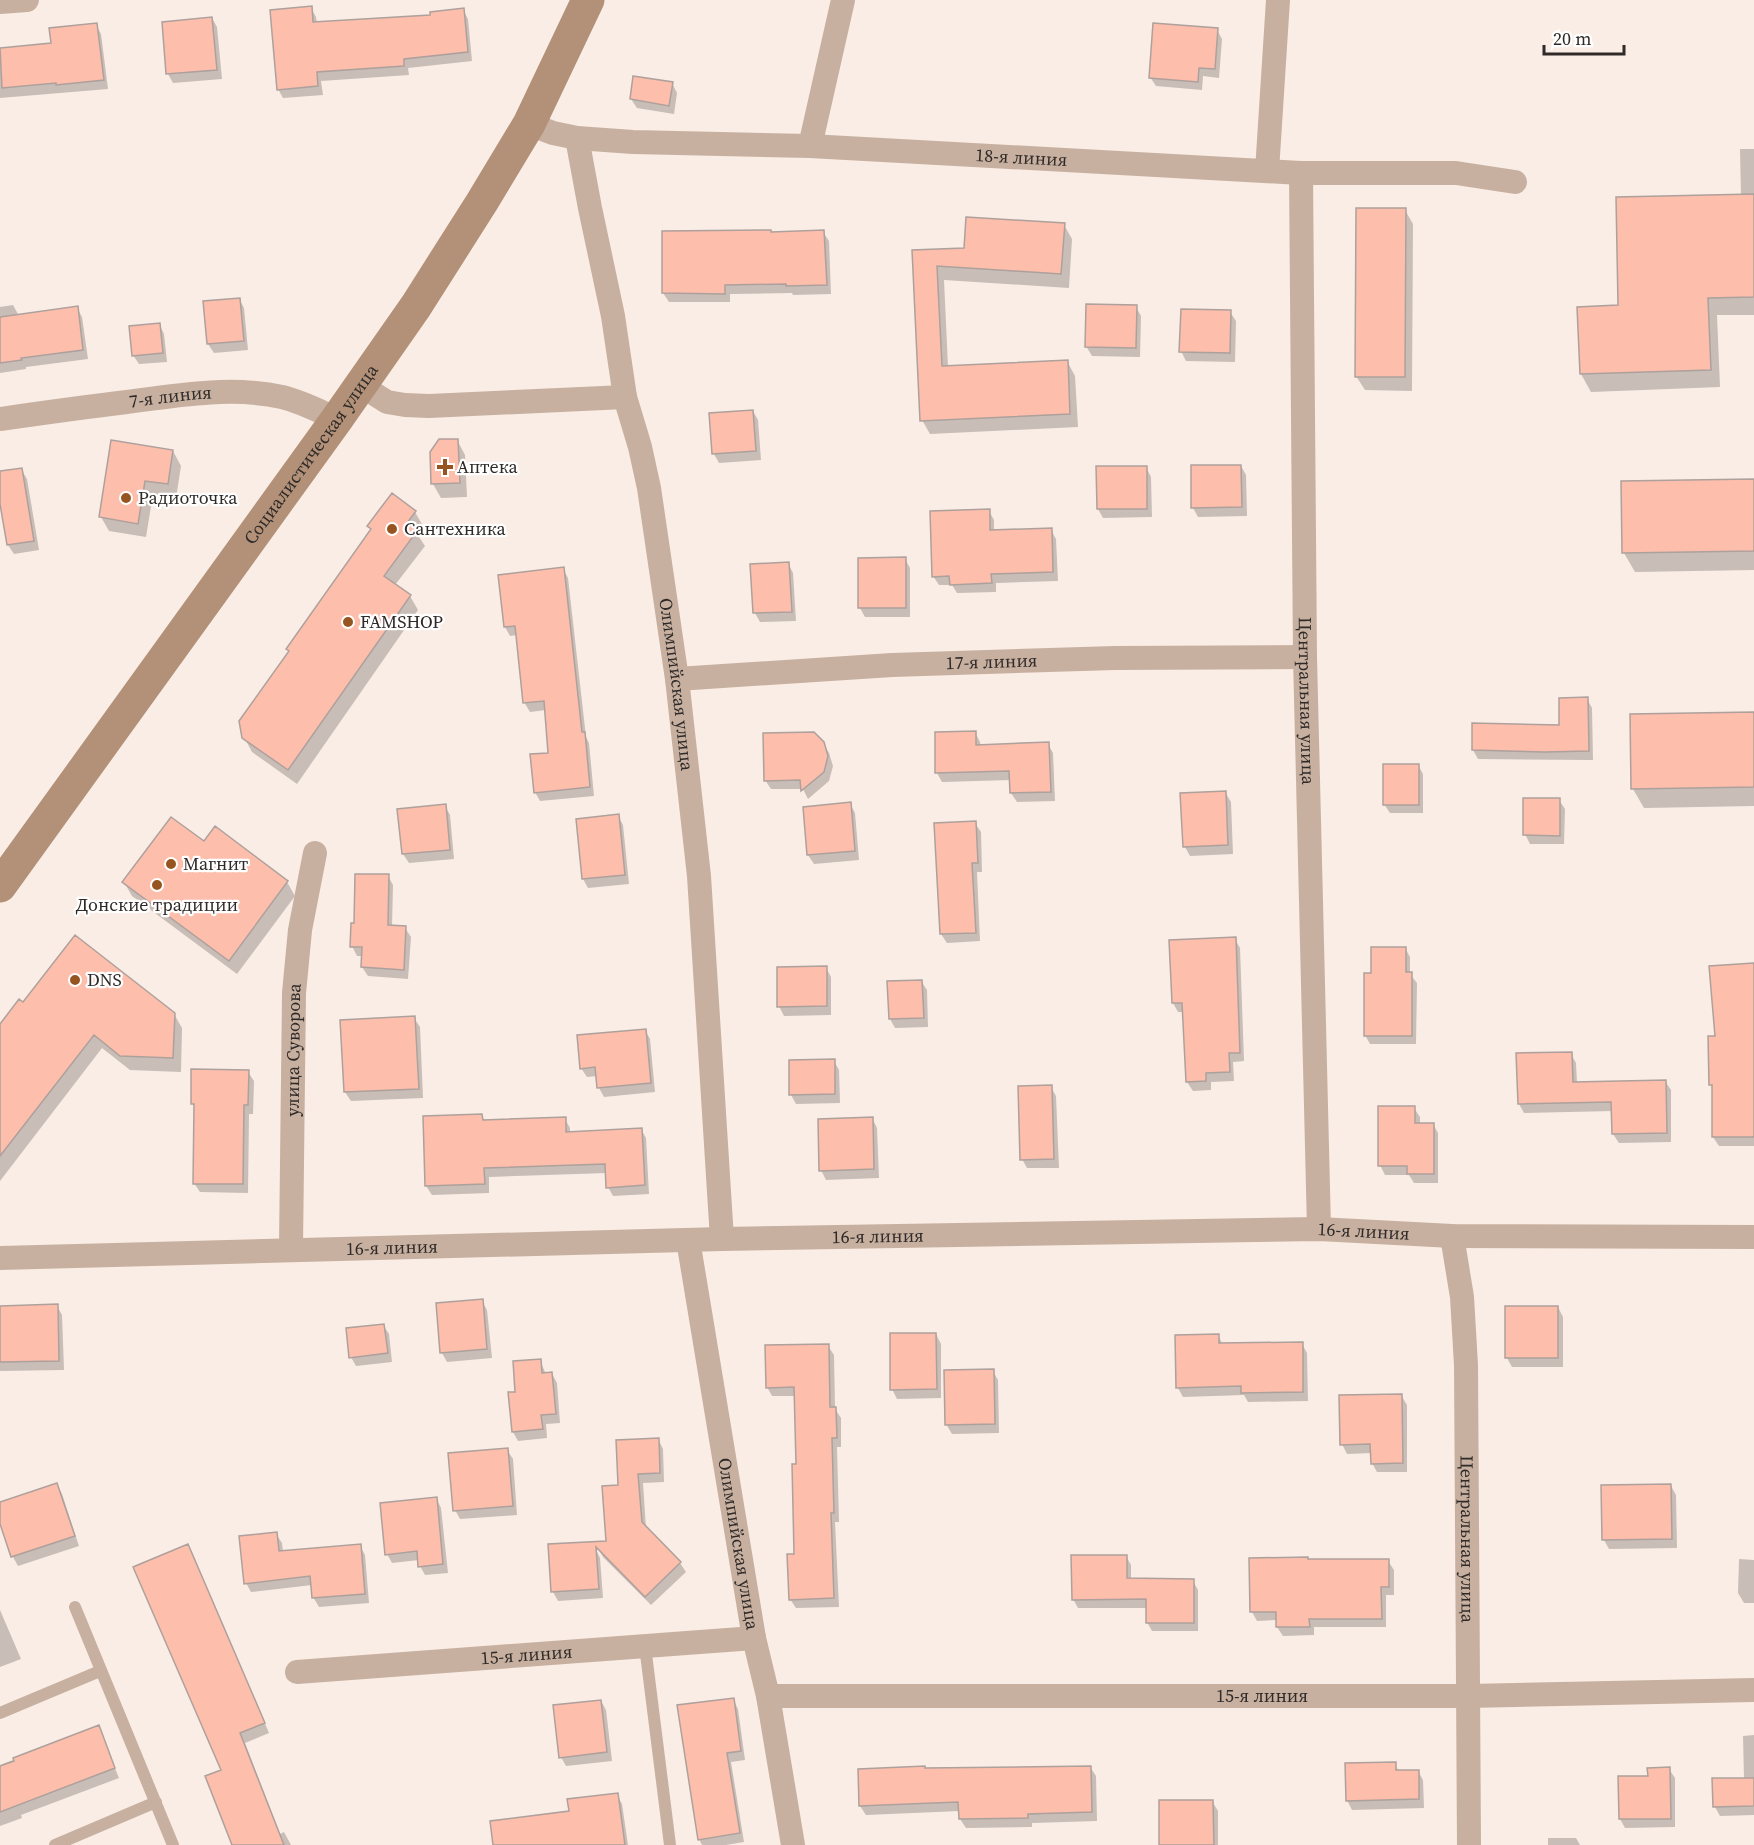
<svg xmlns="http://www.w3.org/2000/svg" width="1754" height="1845" font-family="'Source Serif 4',serif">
<rect width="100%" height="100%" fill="#faede5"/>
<path fill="#0003" d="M 311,8 L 316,17 L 317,23 L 432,16 L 463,10 L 468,19 L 472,61 L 408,68 L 409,75 L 321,81 L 323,95 L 283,98 L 278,89 Z
M 212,18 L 217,27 L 222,79 L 173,83 L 168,74 L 163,23 Z
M 96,25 L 101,34 L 108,89 L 0,98 L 0,49 L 53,45 Z
M 1217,30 L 1222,39 L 1219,78 L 1203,76 L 1202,90 L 1156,86 L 1150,77 Z
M 672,83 L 677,93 L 674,114 L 637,108 L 631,99 Z
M 1740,149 L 1754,149 L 1754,315 L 1717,315 L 1720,387 L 1591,392 L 1581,374 L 1579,308 L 1620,307 L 1741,196 Z
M 1405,210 L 1413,224 L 1412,391 L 1365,390 L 1356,376 Z
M 1064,225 L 1072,239 L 1069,288 L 944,280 L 948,367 L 1067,361 L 1075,376 L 1078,427 L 930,434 L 922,420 L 913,251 L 965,249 Z
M 823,232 L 829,241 L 831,294 L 793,295 L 792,293 L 730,294 L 730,302 L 669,302 L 663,293 L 771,234 Z
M 239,299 L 244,308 L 248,350 L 214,353 L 208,344 Z
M 13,305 L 19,316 L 77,308 L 82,317 L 88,359 L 26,367 L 26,369 L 0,373 L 0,307 Z
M 1136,307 L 1141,316 L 1140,357 L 1092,356 L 1086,346 Z
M 1230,312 L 1236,321 L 1235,362 L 1186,361 L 1181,351 Z
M 159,324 L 164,334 L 167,362 L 139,364 L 133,355 Z
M 753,411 L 758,420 L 761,460 L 719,463 L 714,454 L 711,414 Z
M 457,440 L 465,455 L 467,497 L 441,498 L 433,484 Z
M 173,451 L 181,466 L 176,498 L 153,494 L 146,537 L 109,531 L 101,517 Z
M 1241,466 L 1246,475 L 1247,516 L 1198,517 L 1193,508 Z
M 1146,467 L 1151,477 L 1152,517 L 1103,518 L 1098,509 Z
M 21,469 L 27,479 L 39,550 L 14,554 L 8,545 L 0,495 L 0,473 Z
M 1754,481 L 1754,570 L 1635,572 L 1624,553 Z
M 989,511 L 994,520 L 994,531 L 1051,530 L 1056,539 L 1058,581 L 996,583 L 996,592 L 957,593 L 952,585 L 939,585 L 933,576 Z
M 415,512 L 423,526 L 417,534 L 425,546 L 395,585 L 410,596 L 418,610 L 297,784 L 252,752 L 244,737 L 371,530 L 369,526 Z
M 905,559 L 910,568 L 910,617 L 865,617 L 860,608 Z
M 788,563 L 793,573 L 796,621 L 760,622 L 755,613 L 752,566 Z
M 563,569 L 568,578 L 586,737 L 589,743 L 594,796 L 540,801 L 535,792 L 550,754 L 546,710 L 530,712 L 524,702 L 517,635 L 510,636 L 505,627 Z
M 1587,699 L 1592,708 L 1593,760 L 1478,759 L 1473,750 L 1561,726 Z
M 1754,713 L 1754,806 L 1644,808 L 1633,789 Z
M 975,732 L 980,742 L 981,747 L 1048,744 L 1053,753 L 1055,801 L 1017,802 L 1011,793 L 1011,780 L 942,782 L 937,773 Z
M 823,743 L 829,753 L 833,766 L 829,781 L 808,799 L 803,789 L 771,789 L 765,780 Z
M 1418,765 L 1423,774 L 1423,813 L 1390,813 L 1384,804 Z
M 1225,792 L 1231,802 L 1233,854 L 1190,856 L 1185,847 Z
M 1559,800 L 1565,809 L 1564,844 L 1530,844 L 1525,834 Z
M 850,804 L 855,813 L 859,860 L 814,864 L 808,855 Z
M 445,806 L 450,815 L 454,859 L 409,863 L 403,854 Z
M 618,816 L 623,825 L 629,884 L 588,888 L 583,879 Z
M 975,823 L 981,832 L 982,872 L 977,872 L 980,941 L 947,943 L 941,934 Z
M 205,844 L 287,882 L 295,896 L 237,974 L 132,896 L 124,882 Z
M 388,876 L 393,885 L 392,927 L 405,928 L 411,937 L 408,979 L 368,976 L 362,967 L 363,956 L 357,956 L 352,946 L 355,925 Z
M 1235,939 L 1240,948 L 1244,1061 L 1233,1062 L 1234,1081 L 1211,1082 L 1211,1090 L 1193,1091 L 1187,1082 L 1184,1012 L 1178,1012 L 1173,1003 Z
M 1405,948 L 1410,957 L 1410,974 L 1417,983 L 1416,1044 L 1370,1044 L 1365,1035 Z
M 1754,964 L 1754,1146 L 1719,1146 L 1713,1137 L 1713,1089 L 1711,1085 L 1717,1037 Z
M 826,968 L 831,977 L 831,1015 L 784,1016 L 779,1006 Z
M 921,981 L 927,990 L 928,1027 L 895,1028 L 890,1019 Z
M 23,1004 L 174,1014 L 182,1028 L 181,1072 L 130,1070 L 102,1048 L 0,1181 L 0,1026 Z
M 414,1018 L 420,1027 L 423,1098 L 351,1101 L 345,1092 L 342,1021 Z
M 645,1030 L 650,1039 L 655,1092 L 604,1097 L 599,1088 L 598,1076 L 587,1077 L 581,1068 Z
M 1571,1054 L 1576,1063 L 1577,1083 L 1665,1081 L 1671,1090 L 1671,1142 L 1619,1143 L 1613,1134 L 1613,1111 L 1524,1113 L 1519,1104 L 1518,1055 Z
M 834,1061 L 839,1070 L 840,1103 L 796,1104 L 791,1095 Z
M 248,1072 L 254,1081 L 253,1114 L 249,1114 L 248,1193 L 200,1192 L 194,1183 L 195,1108 L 192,1103 Z
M 1051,1087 L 1056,1096 L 1059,1168 L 1027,1168 L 1022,1159 Z
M 1414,1108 L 1420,1117 L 1420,1124 L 1433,1124 L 1438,1133 L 1438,1183 L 1414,1183 L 1409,1175 L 1385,1175 L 1380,1165 Z
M 482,1116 L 485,1122 L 565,1119 L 570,1128 L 570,1133 L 641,1129 L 646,1138 L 649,1194 L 613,1196 L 608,1187 L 607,1173 L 489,1177 L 489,1193 L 432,1195 L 426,1186 Z
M 872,1118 L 877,1128 L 879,1178 L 826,1180 L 821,1170 Z
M 482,1301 L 487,1310 L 492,1358 L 447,1362 L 442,1353 L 437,1305 Z
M 57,1306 L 62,1315 L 64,1370 L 0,1371 L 0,1307 Z
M 1558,1307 L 1563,1317 L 1563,1367 L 1512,1367 L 1507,1358 Z
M 383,1325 L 389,1334 L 392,1362 L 356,1366 L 351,1357 Z
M 936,1334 L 941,1344 L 941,1398 L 897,1399 L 892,1389 Z
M 1218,1335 L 1223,1345 L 1302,1344 L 1307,1353 L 1308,1401 L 1248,1402 L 1244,1395 L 1183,1397 L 1178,1388 Z
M 828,1346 L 834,1355 L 835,1409 L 841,1418 L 841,1447 L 837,1447 L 839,1522 L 835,1522 L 839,1607 L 796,1608 L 790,1599 L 796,1555 L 796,1396 L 772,1396 L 767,1387 Z
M 540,1361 L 546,1374 L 552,1374 L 557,1383 L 560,1423 L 546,1424 L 547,1438 L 518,1441 L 513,1432 L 517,1393 Z
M 993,1371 L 998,1380 L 999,1433 L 952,1434 L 946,1424 Z
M 1401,1395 L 1407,1405 L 1407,1472 L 1377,1472 L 1372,1463 L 1372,1453 L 1347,1454 L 1342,1444 Z
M 658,1439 L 663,1449 L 664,1482 L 643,1483 L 646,1528 L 680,1563 L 686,1572 L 651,1605 L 603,1557 L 599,1550 L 596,1550 L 600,1558 L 603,1598 L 558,1601 L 553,1592 L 549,1546 L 608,1542 L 620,1487 Z
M 507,1450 L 513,1459 L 517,1515 L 460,1519 L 455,1510 Z
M 57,1485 L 62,1494 L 79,1546 L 18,1566 L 13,1557 L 0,1519 L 0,1504 Z
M 1671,1486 L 1676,1495 L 1677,1548 L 1609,1549 L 1604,1540 Z
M 436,1498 L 441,1508 L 448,1573 L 425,1575 L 420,1566 L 419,1560 L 392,1563 L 387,1554 Z
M 276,1534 L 282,1543 L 283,1552 L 360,1546 L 365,1555 L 369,1603 L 319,1607 L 313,1597 L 312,1585 L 251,1592 L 246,1583 Z
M 193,1555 L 269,1733 L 245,1743 L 280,1834 L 284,1832 L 291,1845 L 233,1845 Z
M 1126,1556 L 1131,1565 L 1131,1580 L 1193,1581 L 1198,1590 L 1198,1631 L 1152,1631 L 1147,1622 L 1147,1608 L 1078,1608 L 1073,1599 Z
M 1739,1559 L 1754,1560 L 1754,1603 L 1744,1603 L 1738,1593 Z
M 1308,1561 L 1388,1561 L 1394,1570 L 1394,1595 L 1386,1595 L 1386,1627 L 1314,1627 L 1314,1635 L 1283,1636 L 1277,1627 L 1277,1620 L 1257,1621 L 1252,1612 Z
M 0,1610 L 21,1659 L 0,1667 Z
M 733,1699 L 738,1709 L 745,1760 L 731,1762 L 744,1842 L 726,1845 L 702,1845 L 699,1839 Z
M 601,1701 L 606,1710 L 612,1761 L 566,1766 L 561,1757 Z
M 98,1727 L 119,1778 L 21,1815 L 22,1818 L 0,1826 L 0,1765 Z
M 1754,1735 L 1754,1815 L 1720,1816 L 1715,1807 L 1744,1779 L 1743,1736 Z
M 1395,1764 L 1399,1772 L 1418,1771 L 1423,1780 L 1424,1808 L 1352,1810 L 1347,1800 Z
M 1090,1767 L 1096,1776 L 1097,1821 L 1032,1823 L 1032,1827 L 966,1828 L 960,1819 L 960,1811 L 866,1815 L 860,1806 L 925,1769 Z
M 1669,1769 L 1675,1778 L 1675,1827 L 1625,1828 L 1620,1819 L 1649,1777 Z
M 617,1795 L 622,1804 L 628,1845 L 494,1845 L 570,1812 Z
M 1212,1801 L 1218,1811 L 1218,1845 L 1160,1845 Z
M 1548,1838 L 1576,1838 L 1580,1845 L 1548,1845 Z"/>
<path fill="#fdbeab" stroke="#aea09c" stroke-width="1.5" d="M 312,6 L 313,22 L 430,15 L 430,12 L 464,8 L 468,52 L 404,59 L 404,66 L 317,72 L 318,86 L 277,90 L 270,10 Z
M 212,17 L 217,70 L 166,74 L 162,22 Z
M 97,23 L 104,80 L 56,85 L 56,83 L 2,88 L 0,48 L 51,43 L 49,28 Z
M 1153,23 L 1218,28 L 1215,69 L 1199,68 L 1198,82 L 1149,78 Z
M 633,76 L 673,82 L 669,106 L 630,99 Z
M 1754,194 L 1754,297 L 1708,298 L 1711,370 L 1580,374 L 1577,307 L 1618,305 L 1616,197 Z
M 1356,208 L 1406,208 L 1405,377 L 1355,377 Z
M 966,217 L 1065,223 L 1061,274 L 937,266 L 942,366 L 1068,360 L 1070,414 L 920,421 L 912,250 L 964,248 Z
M 771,230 L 771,232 L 824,230 L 827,285 L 786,286 L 786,284 L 725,285 L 725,294 L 662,293 L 662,231 Z
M 240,298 L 244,341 L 207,344 L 203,301 Z
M 1086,304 L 1137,305 L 1136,348 L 1085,347 Z
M 78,306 L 83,350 L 21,358 L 22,360 L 0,363 L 0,317 Z
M 1181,309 L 1231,310 L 1230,353 L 1179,352 Z
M 160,323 L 163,353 L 132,356 L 129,326 Z
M 753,410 L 756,451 L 712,454 L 709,413 Z
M 439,439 L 458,439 L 460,483 L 431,484 L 430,452 Z
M 111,440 L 173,450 L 168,484 L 145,481 L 138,524 L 99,517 Z
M 1191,465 L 1241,465 L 1242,507 L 1191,508 Z
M 1096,466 L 1147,466 L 1147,509 L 1097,509 Z
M 22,468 L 34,541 L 7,545 L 0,504 L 0,471 Z
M 1754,479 L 1754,551 L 1622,553 L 1621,481 Z
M 392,493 L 416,511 L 407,523 L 417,531 L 384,576 L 411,595 L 288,770 L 242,738 L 239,721 L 289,651 L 286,649 L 371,529 L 367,526 Z
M 990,509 L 990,530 L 1052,528 L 1053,572 L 991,574 L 992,583 L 950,585 L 949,576 L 932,577 L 930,511 Z
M 906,557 L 906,608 L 858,608 L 858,558 Z
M 789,562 L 792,612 L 753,613 L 750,564 Z
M 564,567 L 582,732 L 585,732 L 590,787 L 534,793 L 530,754 L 548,753 L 544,701 L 523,703 L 515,626 L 504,627 L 498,575 Z
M 1588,697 L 1589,751 L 1545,752 L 1472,750 L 1472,723 L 1559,725 L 1559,698 Z
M 1754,712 L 1754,787 L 1631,789 L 1630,714 Z
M 976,731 L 976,745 L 1049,742 L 1051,792 L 1010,793 L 1009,771 L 935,773 L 935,732 Z
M 814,732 L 824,742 L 828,756 L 824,772 L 801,791 L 800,780 L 764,781 L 763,733 Z
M 1383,764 L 1419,764 L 1419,805 L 1383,805 Z
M 1226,791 L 1228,845 L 1183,847 L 1180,793 Z
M 1523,798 L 1560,798 L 1560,836 L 1523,835 Z
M 851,802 L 855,851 L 807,855 L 803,807 Z
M 446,804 L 450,850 L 402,854 L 397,809 Z
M 619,814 L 625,875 L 582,879 L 576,819 Z
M 171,817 L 204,841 L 215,826 L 288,881 L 229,961 L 122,882 Z
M 976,821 L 978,863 L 972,863 L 976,933 L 940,934 L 934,823 Z
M 355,874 L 389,874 L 388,925 L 406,926 L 404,970 L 361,967 L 362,947 L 350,947 L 351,923 L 354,923 Z
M 75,935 L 175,1013 L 173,1058 L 120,1056 L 94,1035 L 0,1156 L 0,1024 L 19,999 L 23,1002 Z
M 1236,937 L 1240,1053 L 1229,1053 L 1230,1072 L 1206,1073 L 1206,1081 L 1186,1082 L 1182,1003 L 1172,1003 L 1169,940 Z
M 1371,947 L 1406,947 L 1406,972 L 1412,972 L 1412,1036 L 1364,1036 L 1364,973 L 1371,973 Z
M 1754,963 L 1754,1137 L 1712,1137 L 1712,1085 L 1709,1085 L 1708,1036 L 1715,1036 L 1709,966 Z
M 827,966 L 827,1006 L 777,1007 L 777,967 Z
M 922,980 L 924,1018 L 889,1019 L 887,981 Z
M 415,1016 L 419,1089 L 344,1092 L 340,1020 Z
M 646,1029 L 651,1083 L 597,1088 L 595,1067 L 580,1069 L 577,1035 Z
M 1572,1052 L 1573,1082 L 1666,1080 L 1667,1133 L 1612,1134 L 1611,1102 L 1518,1104 L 1516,1053 Z
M 835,1059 L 835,1094 L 789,1095 L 789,1060 Z
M 191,1069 L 249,1070 L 248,1105 L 244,1105 L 243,1184 L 193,1184 L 194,1104 L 191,1104 Z
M 1052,1085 L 1054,1159 L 1020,1160 L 1018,1086 Z
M 1378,1106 L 1415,1106 L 1415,1123 L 1434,1123 L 1434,1174 L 1407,1174 L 1407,1166 L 1378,1166 Z
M 482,1114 L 483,1120 L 566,1117 L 566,1132 L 642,1128 L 645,1185 L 606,1188 L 605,1164 L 484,1168 L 485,1184 L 425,1186 L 423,1116 Z
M 873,1117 L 874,1169 L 819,1171 L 818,1119 Z
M 483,1299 L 487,1349 L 440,1353 L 436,1303 Z
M 58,1304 L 59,1361 L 0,1362 L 0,1306 Z
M 1505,1306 L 1558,1306 L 1558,1358 L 1505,1358 Z
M 384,1324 L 388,1353 L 349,1358 L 346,1328 Z
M 890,1333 L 936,1333 L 937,1389 L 890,1390 Z
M 1219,1334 L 1219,1343 L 1303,1342 L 1303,1392 L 1241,1393 L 1241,1386 L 1176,1388 L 1175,1335 Z
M 829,1344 L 830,1407 L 836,1407 L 837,1438 L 832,1438 L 834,1513 L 831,1513 L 834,1598 L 789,1600 L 787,1554 L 794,1554 L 792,1464 L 796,1464 L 794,1387 L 766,1388 L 765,1345 Z
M 541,1359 L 542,1373 L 552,1372 L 556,1414 L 541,1415 L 543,1429 L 512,1432 L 508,1392 L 515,1392 L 513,1361 Z
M 994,1369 L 995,1424 L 945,1425 L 944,1370 Z
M 1402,1394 L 1403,1463 L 1371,1464 L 1370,1444 L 1340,1445 L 1339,1395 Z
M 659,1438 L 660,1473 L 638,1474 L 642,1522 L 681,1562 L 645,1597 L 596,1547 L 599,1589 L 551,1592 L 548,1544 L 606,1541 L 602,1486 L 618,1485 L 616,1440 Z
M 508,1448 L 513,1506 L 453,1511 L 448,1453 Z
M 57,1483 L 75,1536 L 11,1557 L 0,1524 L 0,1502 Z
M 1671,1484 L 1672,1539 L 1602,1540 L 1601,1485 Z
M 437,1497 L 443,1564 L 418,1567 L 417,1551 L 385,1555 L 380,1503 Z
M 277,1532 L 279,1551 L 361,1544 L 365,1594 L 312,1598 L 310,1576 L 244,1584 L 239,1536 Z
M 188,1544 L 265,1723 L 240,1733 L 284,1845 L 232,1845 L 205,1776 L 221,1770 L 133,1567 Z
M 1071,1555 L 1127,1555 L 1127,1578 L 1194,1579 L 1194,1623 L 1146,1623 L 1146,1599 L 1072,1600 Z
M 1308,1557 L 1308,1559 L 1389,1559 L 1389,1587 L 1381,1587 L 1382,1619 L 1309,1619 L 1310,1627 L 1276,1627 L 1276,1612 L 1250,1612 L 1249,1558 Z
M 734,1698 L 741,1751 L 727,1753 L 740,1833 L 698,1840 L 677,1705 Z
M 601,1700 L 607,1752 L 559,1758 L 553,1705 Z
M 99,1725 L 115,1768 L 0,1812 L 0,1766 L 14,1761 L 13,1758 Z
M 1396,1762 L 1396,1770 L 1419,1770 L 1419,1799 L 1346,1801 L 1345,1763 Z
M 925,1766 L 925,1768 L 1091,1766 L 1092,1812 L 1028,1814 L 1028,1818 L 959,1819 L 958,1802 L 859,1806 L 858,1769 Z
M 1670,1767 L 1671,1819 L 1619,1819 L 1618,1776 L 1648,1776 L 1647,1768 Z
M 1712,1778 L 1754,1778 L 1754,1806 L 1713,1807 Z
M 618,1793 L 625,1845 L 493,1845 L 490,1821 L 569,1811 L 567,1799 Z
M 1159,1800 L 1213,1800 L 1214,1845 L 1159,1845 Z"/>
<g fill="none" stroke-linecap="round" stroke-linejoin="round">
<path stroke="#c7b0a0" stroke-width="12" d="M 75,1607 L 173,1845
M 645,1646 L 670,1845
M 0,1713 L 100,1671
M 55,1845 L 156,1802"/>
<g stroke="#c7b0a0" stroke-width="24">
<path d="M 0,2 L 27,0"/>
<path id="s1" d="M 529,124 L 553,133 L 577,138 L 633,142 L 810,146 L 1301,173 L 1456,173 L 1515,182"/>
<path id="s2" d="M 577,138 L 590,208 L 613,316 L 625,397 L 640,447 L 649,488 L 677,679 L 699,876 L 722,1239"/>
<path d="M 810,146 L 843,0"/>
<path d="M 1267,171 L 1278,0"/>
<path id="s3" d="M 1301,173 L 1305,657 L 1319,1229"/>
<path d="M 362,386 L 387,402 L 405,405 L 429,406 L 625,397"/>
<path id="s4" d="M 0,419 C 42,413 85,407 127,402 C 178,395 232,386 282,397 C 302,402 319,411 337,419"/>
<path id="s5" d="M 677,679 L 892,665 L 1115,658 L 1305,657"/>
<path id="s6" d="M 1452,1236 L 1462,1297 L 1466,1365 L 1469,1845"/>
<path id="s7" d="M 688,1240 L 754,1638 L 768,1696 L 793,1845"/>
<path id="s8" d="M 291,1248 L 294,993 L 300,930 L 315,853"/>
<path id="s9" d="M 0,1258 L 722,1239 L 1319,1229 L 1452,1236 L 1754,1237"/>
<path id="s10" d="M 297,1672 L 754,1638"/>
<path id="s11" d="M 768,1696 L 1468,1696 L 1754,1690"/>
</g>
<path stroke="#b29178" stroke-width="33" id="s12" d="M 0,886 L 337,419 L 416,306 L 482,202 L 529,124 L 588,0"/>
</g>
<g fill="#965520" stroke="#fff" stroke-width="2">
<path d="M442 458h6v6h6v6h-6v6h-6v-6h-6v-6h6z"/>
<circle cx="126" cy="498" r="6"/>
<circle cx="392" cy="529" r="6"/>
<circle cx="348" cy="622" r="6"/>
<circle cx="171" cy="864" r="6"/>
<circle cx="157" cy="885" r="6"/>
<circle cx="75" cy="980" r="6"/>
</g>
<g text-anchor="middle" stroke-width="4.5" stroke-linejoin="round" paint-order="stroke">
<g font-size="18" fill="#2f2a28" stroke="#fff">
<text dy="6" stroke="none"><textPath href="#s1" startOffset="495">18-я линия</textPath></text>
<text dy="6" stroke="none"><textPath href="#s4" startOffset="172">7-я линия</textPath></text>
<text dy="6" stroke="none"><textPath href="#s12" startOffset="532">Социалистическая улица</textPath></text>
<text dy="6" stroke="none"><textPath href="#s5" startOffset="315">17-я линия</textPath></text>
<text dy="6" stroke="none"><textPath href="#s2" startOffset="556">Олимпийская улица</textPath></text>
<text dy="6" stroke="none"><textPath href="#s3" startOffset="528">Центральная улица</textPath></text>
<text dy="6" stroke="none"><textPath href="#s8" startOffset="198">улица Суворова</textPath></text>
<text dy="6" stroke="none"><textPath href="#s9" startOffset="1364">16-я линия</textPath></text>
<text dy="6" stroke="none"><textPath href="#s9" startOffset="878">16-я линия</textPath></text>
<text dy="6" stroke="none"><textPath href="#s9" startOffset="392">16-я линия</textPath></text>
<text dy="6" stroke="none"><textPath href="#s6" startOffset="304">Центральная улица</textPath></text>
<text dy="6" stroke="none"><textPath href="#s7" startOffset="308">Олимпийская улица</textPath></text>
<text dy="6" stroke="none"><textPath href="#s10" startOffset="230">15-я линия</textPath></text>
<text dy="6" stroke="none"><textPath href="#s11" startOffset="494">15-я линия</textPath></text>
</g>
<g font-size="18" fill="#2f2a28" stroke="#fff" text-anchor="start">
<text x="457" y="473">Аптека</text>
<text x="138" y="504">Радиоточка</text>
<text x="404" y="535">Сантехника</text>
<text x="360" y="628">FAMSHOP</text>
<text x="183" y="870">Магнит</text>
<text x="157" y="911" text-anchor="middle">Донские традиции</text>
<text x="87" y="986">DNS</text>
</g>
</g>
<path d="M1544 45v9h80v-9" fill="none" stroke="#2f2a28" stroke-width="3"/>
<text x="1553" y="45" font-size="18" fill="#2f2a28" stroke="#ffffff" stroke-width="4.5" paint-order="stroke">20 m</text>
</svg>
